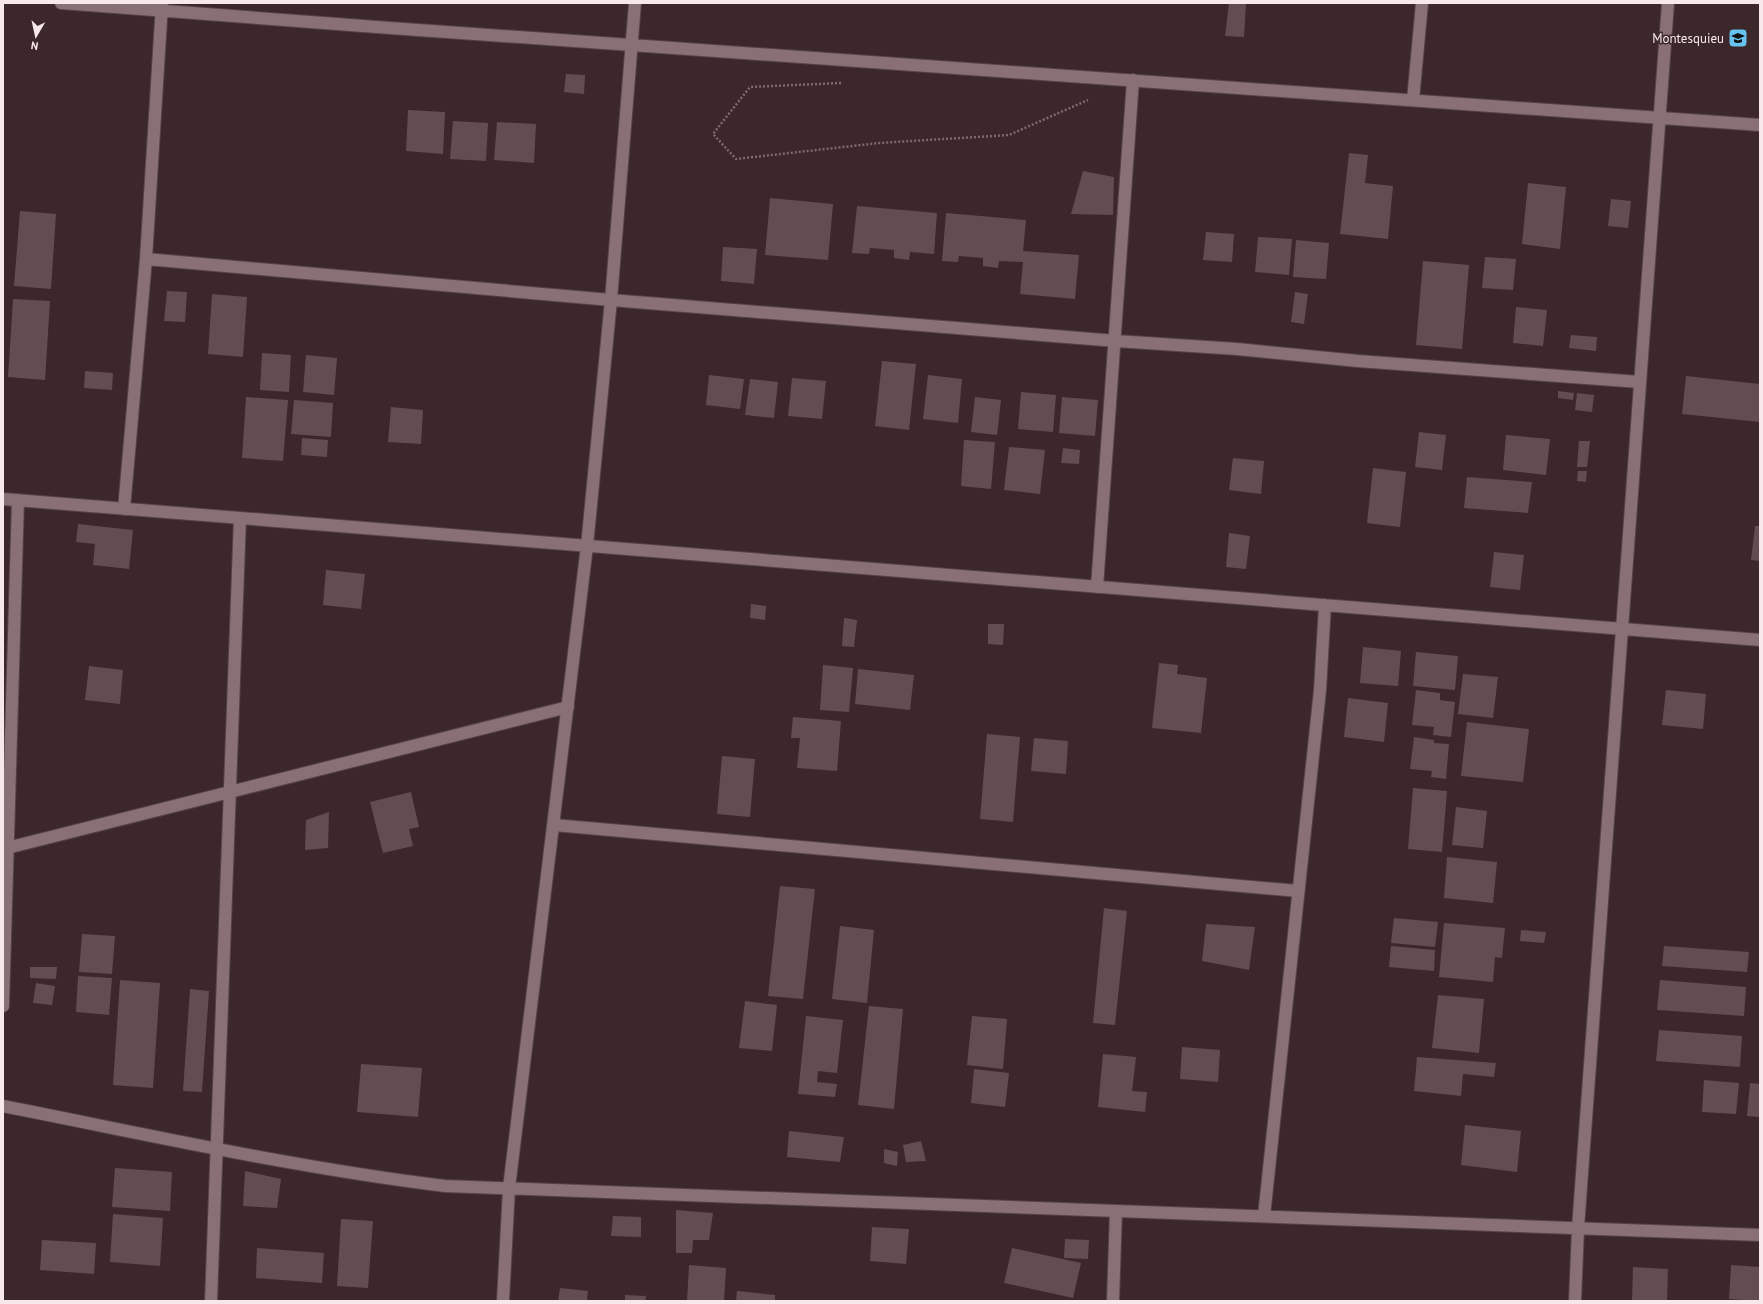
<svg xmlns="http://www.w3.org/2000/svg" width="1763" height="1304" font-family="'PT Sans',sans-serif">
<rect width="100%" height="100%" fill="#3c272b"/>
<path fill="#644d52" d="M 1229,3 L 1246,3 L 1244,37 L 1225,36 Z
M 566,74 L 585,75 L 584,94 L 564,92 Z
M 408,110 L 445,112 L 443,154 L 406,151 Z
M 453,121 L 488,123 L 486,161 L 450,159 Z
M 497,122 L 536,124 L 534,163 L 494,160 Z
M 1349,153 L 1368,155 L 1365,183 L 1393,186 L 1388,239 L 1340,234 Z
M 1083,171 L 1114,177 L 1113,215 L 1071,214 Z
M 1528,183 L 1566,187 L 1560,249 L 1522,244 Z
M 770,198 L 833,204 L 828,260 L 765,255 Z
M 1611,199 L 1631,201 L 1628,228 L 1608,226 Z
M 857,206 L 937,213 L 934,254 L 910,252 L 909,260 L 894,258 L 894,250 L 870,248 L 869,254 L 852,253 Z
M 20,211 L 56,214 L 51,289 L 14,286 Z
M 946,213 L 1026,220 L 1023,251 L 1079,255 L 1075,299 L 1020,294 L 1023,262 L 999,261 L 998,268 L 983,266 L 983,258 L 959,256 L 958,262 L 942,261 Z
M 1206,232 L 1234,234 L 1232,262 L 1203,260 Z
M 1258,237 L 1292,239 L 1289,275 L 1255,272 Z
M 1296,240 L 1329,243 L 1326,279 L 1293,277 Z
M 723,247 L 757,249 L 754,284 L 721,281 Z
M 1485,257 L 1516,259 L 1513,290 L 1482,288 Z
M 1423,261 L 1469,265 L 1462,349 L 1416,345 Z
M 167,291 L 187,292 L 185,322 L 164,321 Z
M 1295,292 L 1308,294 L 1304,324 L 1291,322 Z
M 212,294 L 247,297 L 243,357 L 208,354 Z
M 13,299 L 50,301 L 45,380 L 8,377 Z
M 1516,307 L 1547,310 L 1543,346 L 1513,343 Z
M 1571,335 L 1597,337 L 1596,351 L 1569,348 Z
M 262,353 L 291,355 L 289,392 L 260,390 Z
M 306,355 L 337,358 L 334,395 L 303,392 Z
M 882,361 L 916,364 L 909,430 L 875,426 Z
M 85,371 L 113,373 L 112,390 L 84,388 Z
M 709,375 L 744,379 L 740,409 L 706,405 Z
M 928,375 L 962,379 L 958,423 L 923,419 Z
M 1686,376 L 1760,384 L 1760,422 L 1682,414 Z
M 792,378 L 826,381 L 822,419 L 788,416 Z
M 750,379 L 778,382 L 774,418 L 745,415 Z
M 1558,391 L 1574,393 L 1573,400 L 1558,398 Z
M 1021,392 L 1056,395 L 1053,432 L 1018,429 Z
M 1577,393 L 1594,395 L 1592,412 L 1575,410 Z
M 246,397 L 288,400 L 283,461 L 242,458 Z
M 975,397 L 1001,400 L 997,435 L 971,432 Z
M 1062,397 L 1098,400 L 1095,436 L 1059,433 Z
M 294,400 L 333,403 L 331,437 L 291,434 Z
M 391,407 L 423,410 L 421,444 L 388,442 Z
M 1419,432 L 1446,435 L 1442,470 L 1415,467 Z
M 1506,435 L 1550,439 L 1546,475 L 1503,470 Z
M 302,438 L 328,440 L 327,457 L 301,455 Z
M 964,440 L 995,442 L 991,489 L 961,486 Z
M 1579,441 L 1590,441 L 1587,467 L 1577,467 Z
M 1009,447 L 1045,450 L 1040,494 L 1004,490 Z
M 1063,448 L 1080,450 L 1079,464 L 1061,463 Z
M 1233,458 L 1264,461 L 1261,494 L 1229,490 Z
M 1373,468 L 1406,472 L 1400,527 L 1367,523 Z
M 1578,471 L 1587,471 L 1586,482 L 1577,481 Z
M 1467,477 L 1532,482 L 1528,513 L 1464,508 Z
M 78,524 L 133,530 L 129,569 L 93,565 L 95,544 L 76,542 Z
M 1755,526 L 1760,526 L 1760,561 L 1751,560 Z
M 1229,533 L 1250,536 L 1246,569 L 1226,567 Z
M 1494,552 L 1524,555 L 1520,590 L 1490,587 Z
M 326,570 L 365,574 L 361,609 L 323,605 Z
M 751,604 L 766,606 L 765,620 L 750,618 Z
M 844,618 L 857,620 L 854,647 L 842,646 Z
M 988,624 L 1004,624 L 1003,645 L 988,644 Z
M 1363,647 L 1401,651 L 1398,686 L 1360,683 Z
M 1416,652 L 1458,656 L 1455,690 L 1413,686 Z
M 1159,663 L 1178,665 L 1177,674 L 1207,678 L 1201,733 L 1152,728 Z
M 823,665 L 853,668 L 849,712 L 820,710 Z
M 89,666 L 123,670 L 120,704 L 85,700 Z
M 858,669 L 914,675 L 910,710 L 855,704 Z
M 1463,674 L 1498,677 L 1493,718 L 1458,714 Z
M 1416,690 L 1440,693 L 1440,700 L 1455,702 L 1451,737 L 1433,735 L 1434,727 L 1412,725 Z
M 1666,690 L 1706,694 L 1703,729 L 1662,725 Z
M 1348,698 L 1388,703 L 1384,742 L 1344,737 Z
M 793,717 L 841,721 L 837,771 L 797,768 L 800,738 L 791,738 Z
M 1467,722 L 1529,729 L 1523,782 L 1461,776 Z
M 987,734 L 1020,737 L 1013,822 L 980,819 Z
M 1414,737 L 1434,740 L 1434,743 L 1449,744 L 1446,779 L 1431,777 L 1432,771 L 1410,769 Z
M 1034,738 L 1068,741 L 1066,774 L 1031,771 Z
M 722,756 L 755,759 L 750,817 L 717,814 Z
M 1413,788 L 1447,791 L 1442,852 L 1408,849 Z
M 411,792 L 419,827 L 409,829 L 413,846 L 383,853 L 370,802 Z
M 1456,807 L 1487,811 L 1483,848 L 1452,845 Z
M 329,812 L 328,848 L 305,850 L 306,820 Z
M 1447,857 L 1497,862 L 1493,903 L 1444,898 Z
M 780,886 L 815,889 L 803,999 L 768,996 Z
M 1104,908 L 1127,911 L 1115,1025 L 1093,1023 Z
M 1394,918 L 1438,922 L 1435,947 L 1391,943 Z
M 1444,923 L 1505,928 L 1502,958 L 1495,957 L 1493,982 L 1439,977 Z
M 1206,924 L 1255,927 L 1249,970 L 1202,961 Z
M 840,926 L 874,930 L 867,1003 L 832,999 Z
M 1521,930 L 1546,932 L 1544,943 L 1520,941 Z
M 82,934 L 115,936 L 112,974 L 79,972 Z
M 1391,946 L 1435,950 L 1434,971 L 1389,967 Z
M 1664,946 L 1749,952 L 1747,972 L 1662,966 Z
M 30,967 L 57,967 L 56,979 L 30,978 Z
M 78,976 L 112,978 L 109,1015 L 76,1012 Z
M 120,980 L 160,983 L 153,1088 L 113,1085 Z
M 1660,980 L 1746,987 L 1744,1016 L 1657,1010 Z
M 36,983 L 55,986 L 52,1005 L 33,1003 Z
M 190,989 L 209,991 L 202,1092 L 183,1091 Z
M 1438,995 L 1484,999 L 1479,1053 L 1432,1048 Z
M 745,1001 L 777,1005 L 772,1051 L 739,1048 Z
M 869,1006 L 903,1009 L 894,1109 L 858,1105 Z
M 806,1016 L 843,1020 L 837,1073 L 818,1071 L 817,1082 L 837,1084 L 835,1097 L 798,1094 Z
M 972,1016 L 1007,1019 L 1003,1069 L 967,1065 Z
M 1659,1030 L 1742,1036 L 1740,1067 L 1656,1061 Z
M 1182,1047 L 1220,1050 L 1218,1082 L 1180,1079 Z
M 1103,1054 L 1136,1057 L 1132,1091 L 1147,1092 L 1145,1112 L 1098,1107 Z
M 1417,1057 L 1496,1063 L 1494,1077 L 1463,1074 L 1461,1096 L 1414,1091 Z
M 361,1064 L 422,1068 L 418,1117 L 357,1112 Z
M 974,1069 L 1009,1073 L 1005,1107 L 971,1103 Z
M 1704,1080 L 1739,1083 L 1736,1114 L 1702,1112 Z
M 1750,1083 L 1760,1084 L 1760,1117 L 1747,1116 Z
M 1465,1125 L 1521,1131 L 1517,1172 L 1461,1165 Z
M 789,1131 L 844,1137 L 840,1162 L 787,1157 Z
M 921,1141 L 926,1161 L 906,1162 L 903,1145 Z
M 884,1149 L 898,1152 L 897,1166 L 884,1163 Z
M 115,1168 L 172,1172 L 170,1211 L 112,1207 Z
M 245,1171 L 281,1179 L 277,1208 L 243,1206 Z
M 676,1210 L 713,1213 L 709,1240 L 693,1240 L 692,1253 L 676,1253 Z
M 113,1214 L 163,1218 L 160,1266 L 110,1262 Z
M 613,1216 L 641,1217 L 641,1237 L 611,1236 Z
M 341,1219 L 373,1221 L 368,1288 L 337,1286 Z
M 872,1227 L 909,1229 L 906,1264 L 870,1261 Z
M 1065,1239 L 1089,1240 L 1088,1259 L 1064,1258 Z
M 42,1240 L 96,1243 L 94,1274 L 40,1270 Z
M 257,1248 L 324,1253 L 322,1283 L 256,1278 Z
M 1012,1248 L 1081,1263 L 1073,1298 L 1004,1283 Z
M 689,1265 L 726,1268 L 724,1301 L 687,1301 Z
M 1731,1265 L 1760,1267 L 1760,1301 L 1729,1299 Z
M 1633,1267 L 1668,1269 L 1667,1301 L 1632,1301 Z
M 560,1288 L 588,1291 L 587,1301 L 558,1301 Z
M 737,1291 L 775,1295 L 775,1301 L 736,1301 Z
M 625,1295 L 646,1296 L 645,1301 L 625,1301 Z"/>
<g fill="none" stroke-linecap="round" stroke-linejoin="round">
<defs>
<path id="minor" d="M 61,3 L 390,28 L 1760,125
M 1413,100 L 1422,3
M 146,259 L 611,300 L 1116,341 L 1237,349 L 1358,361 L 1640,382
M 3,499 L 1760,640
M 124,509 L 146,259 L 162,4
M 1097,587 L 1133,80
M 554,825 L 1298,891
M 3,849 L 568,707
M 3,1006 L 18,500
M 3,1106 C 150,1135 296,1168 445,1186 L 1760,1235
M 1264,1216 L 1320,690 L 1325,605
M 211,1301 L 240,518
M 503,1301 L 509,1188 L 587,546 L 611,300 L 635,3
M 1113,1301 L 1116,1211
M 1575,1301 L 1578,1228 L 1668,3"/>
</defs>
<use href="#minor" stroke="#554348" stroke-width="14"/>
<path stroke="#7d6b6e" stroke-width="2.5" stroke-dasharray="2 2" stroke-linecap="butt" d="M 841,83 L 750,87 L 713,134 L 736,159 L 879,143 L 1009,135 L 1088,100"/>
<use href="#minor" stroke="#897075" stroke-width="12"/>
</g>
<defs>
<symbol id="school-square" viewBox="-11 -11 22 22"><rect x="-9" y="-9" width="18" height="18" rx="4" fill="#67c4f0" stroke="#3c272b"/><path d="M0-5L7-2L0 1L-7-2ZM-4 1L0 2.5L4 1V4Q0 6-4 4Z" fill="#111"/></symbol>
</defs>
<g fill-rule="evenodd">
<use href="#school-square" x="1727" y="27" width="22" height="22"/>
</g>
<g text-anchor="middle" stroke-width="3" stroke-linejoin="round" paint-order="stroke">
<g font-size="13" fill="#f7e8eb" stroke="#3c272b" text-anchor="end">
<text x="1724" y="43">Montesquieu</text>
</g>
</g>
<rect width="1763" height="1304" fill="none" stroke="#f7e8eb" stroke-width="8"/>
<g transform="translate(36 36) rotate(189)" stroke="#3c272b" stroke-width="3" paint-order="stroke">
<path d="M0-3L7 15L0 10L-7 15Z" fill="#f7e8eb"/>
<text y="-6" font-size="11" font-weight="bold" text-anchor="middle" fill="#f7e8eb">N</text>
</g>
</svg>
